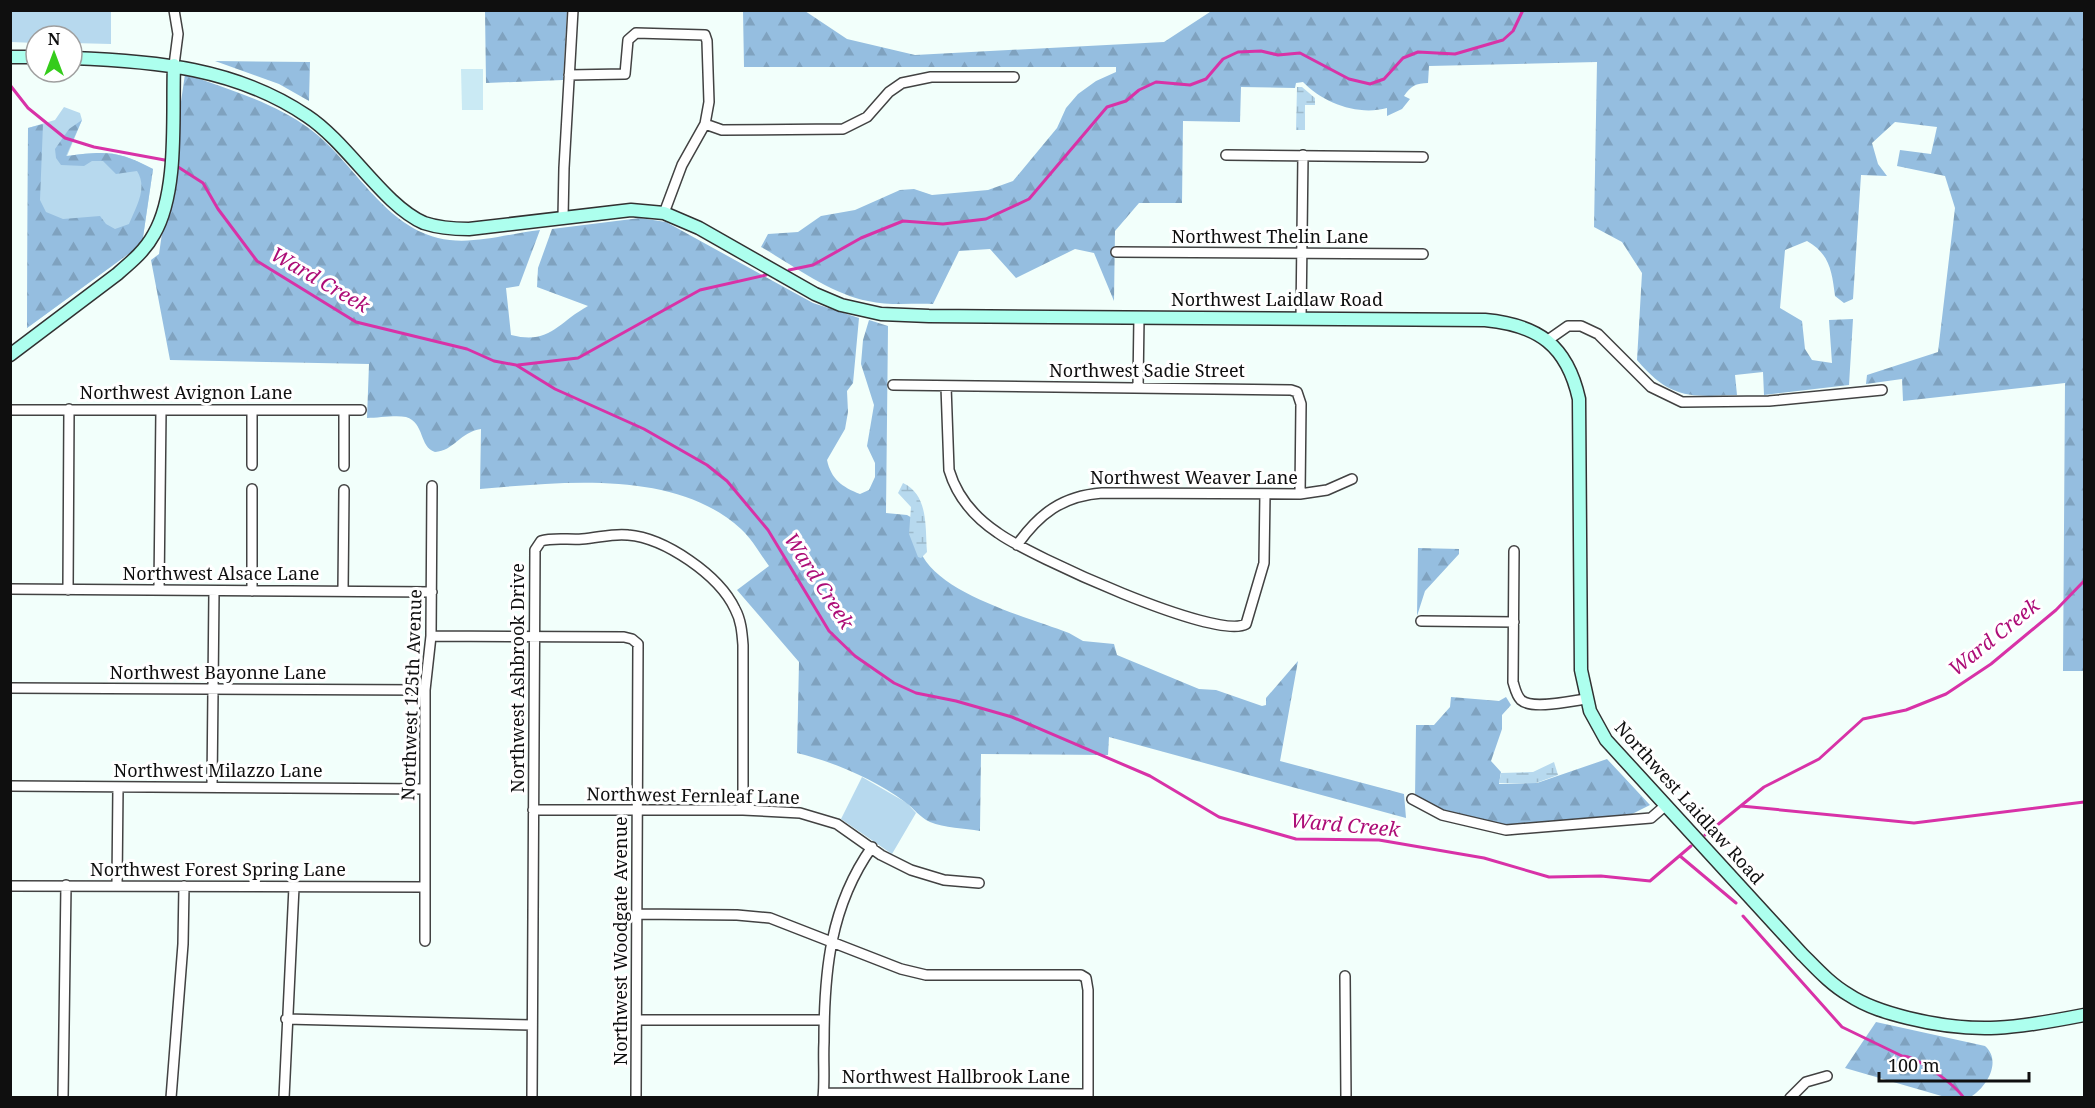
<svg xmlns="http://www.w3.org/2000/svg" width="2095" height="1108" font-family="'Noto Serif',serif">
<defs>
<pattern id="forest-firs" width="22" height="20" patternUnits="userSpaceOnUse" patternTransform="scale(1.5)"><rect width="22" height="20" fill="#95bee0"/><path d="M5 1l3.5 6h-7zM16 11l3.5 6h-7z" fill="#7fa2bf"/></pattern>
<pattern id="wetland-marsh" width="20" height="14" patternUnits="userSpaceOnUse" patternTransform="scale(1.5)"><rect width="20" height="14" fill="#b7d9ee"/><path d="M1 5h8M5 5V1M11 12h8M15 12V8" fill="none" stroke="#9cb9cb"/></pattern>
</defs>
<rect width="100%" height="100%" fill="#f2fffb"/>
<path fill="#b7d9ee" d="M 11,10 L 111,11 L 111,44 L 72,43 L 72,36 L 36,36 L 36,43 L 11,42 Z
M 64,107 L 80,113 L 82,120 L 67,156 C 105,151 118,150 153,169 L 142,244 L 27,328 L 28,128 L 55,120 Z
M 862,777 L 907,803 L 916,813 L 892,854 L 841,819 Z"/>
<path fill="url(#forest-firs)" d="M 1213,10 L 2084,11 L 2084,671 L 2063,671 L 2065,383 L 1903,401 L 1902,379 L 1866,384 L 1867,375 L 1938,352 L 1955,208 L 1945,176 L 1897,166 L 1900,150 L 1931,154 L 1937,127 L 1895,122 L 1872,143 L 1878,164 L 1887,176 L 1861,175 L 1853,299 L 1844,303 L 1835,296 C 1832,272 1830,254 1807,241 L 1785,250 L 1780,308 L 1802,321 L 1805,349 L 1812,360 L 1832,363 L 1829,320 L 1853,319 L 1849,385 L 1764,395 L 1763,372 L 1735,375 L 1737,395 C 1689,397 1670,399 1637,360 L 1642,273 L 1622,242 L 1594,227 L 1597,62 L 1429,66 L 1428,83 C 1416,83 1411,86 1404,96 L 1410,99 L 1402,109 L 1387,116 L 1387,108 C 1358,116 1323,103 1303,82 L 1296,83 L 1295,88 L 1241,87 L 1240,122 L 1183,121 L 1182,203 L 1139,203 L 1115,231 L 1114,301 L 1094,253 L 1075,249 L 1016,278 L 990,249 L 959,251 L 933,304 C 912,303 889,306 868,301 C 831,294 794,266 761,247 L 768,234 L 798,232 L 821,216 L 855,210 L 900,190 L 914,189 L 932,195 L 988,190 L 1013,181 L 1057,128 L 1066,108 L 1078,94 L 1096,81 L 1116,72 L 1116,67 L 744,67 L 743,11 L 805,11 L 847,39 L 915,55 L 1164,42 Z
M 485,11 L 567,11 L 563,80 L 486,83 Z
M 215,61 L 310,62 L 309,101 L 279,84 Z
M 185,74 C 228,89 273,102 310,129 C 354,162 382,224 438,238 C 470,246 506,234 540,230 L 519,286 L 506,288 L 511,335 C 550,345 557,323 588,306 L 537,287 L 538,268 L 552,229 L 640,218 L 666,222 L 813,303 L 859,318 L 853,383 L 847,391 L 848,412 L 845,429 L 827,460 C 831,479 842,487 860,494 L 869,490 L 875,477 L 875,463 L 867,446 L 874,405 L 861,364 L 863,340 L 869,320 L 888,326 L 886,513 L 907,515 L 914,519 C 916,529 917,542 920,551 C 938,594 1027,617 1069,633 L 1083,641 L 1114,644 L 1117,655 L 1199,689 L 1216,690 L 1262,706 L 1266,705 L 1266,698 L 1298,661 L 1280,761 L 1404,794 L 1406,818 L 1109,737 L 1108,755 L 981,754 L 980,831 C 965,828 944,828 930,822 C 919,817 914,808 905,802 C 874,779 834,762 797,753 L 799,662 L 737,590 L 769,566 C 760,554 752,539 741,529 C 676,469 562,482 480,489 L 481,429 C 460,432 454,451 435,452 C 419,447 425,423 406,417 C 395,415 378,418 367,418 L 369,364 L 170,360 L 151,260 L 159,254 Z
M 82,120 L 66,156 C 105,151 118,150 153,169 L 142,244 L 27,328 L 28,128 L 43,124 L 40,200 L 46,212 L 63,219 L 100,216 L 106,224 L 115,229 L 129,224 C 136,207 148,188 137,171 L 116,174 L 103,161 L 92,161 L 84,166 L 61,165 L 56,158 L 55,149 L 69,129 Z
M 1418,548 L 1459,549 L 1459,554 L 1425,591 L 1417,616 Z
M 1451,697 L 1499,701 L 1506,697 L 1511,705 L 1502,715 L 1502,729 L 1491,761 L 1501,772 L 1499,784 L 1537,783 L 1607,759 L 1650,805 L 1632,814 L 1517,828 L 1451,815 L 1415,798 L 1416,725 L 1434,725 L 1450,707 Z
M 1876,1022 L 1985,1046 C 2002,1061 1987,1086 1972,1096 L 1945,1097 L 1845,1068 Z"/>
<path fill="url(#wetland-marsh)" d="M 1297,87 L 1302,87 L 1315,98 L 1315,105 L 1305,105 L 1305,130 L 1296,130 Z
M 903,483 C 929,495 925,528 927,552 L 921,558 L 918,557 L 909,534 L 911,507 L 898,493 Z
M 1554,762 L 1558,775 L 1536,783 L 1499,783 L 1501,773 L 1533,772 Z"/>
<path fill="#caeaf4" d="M 461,69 L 483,69 L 483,110 L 462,110 Z"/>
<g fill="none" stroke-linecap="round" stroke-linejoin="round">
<path stroke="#d832a7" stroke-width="3" d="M 10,85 L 28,108 L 65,138 L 94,147 L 170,161
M 175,165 L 203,183 L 218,209 L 257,261 L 356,322 L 467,349 L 494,361 L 516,365 L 555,389 L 644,429 L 707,465 L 727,481 L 768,530 L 829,631 L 855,656 L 894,683 L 916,693 L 956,701 L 1012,717 L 1150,776 L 1219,817 L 1296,839 L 1379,840 L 1484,858 L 1549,877 L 1601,876 L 1650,881 L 1691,846
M 789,270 L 813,265 L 861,238 L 903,221 L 943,224 L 986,219 L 1029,199 L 1107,107 L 1126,101 L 1139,90 L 1156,82 L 1190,85 L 1206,79 L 1223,59 L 1238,52 L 1261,51 L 1278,55 L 1300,53 L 1349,79 L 1370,84 L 1384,79 L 1403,58 L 1418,52 L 1455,54 L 1503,40 L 1513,31 L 1523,10
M 518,365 L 578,358 L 700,290 L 766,275
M 1741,806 L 1914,823 L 2084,802
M 1705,835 L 1764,787 L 1819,759 L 1863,719 L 1906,710 L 1946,694 L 1991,664 L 2056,610 L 2084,581
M 1680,856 L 1736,903
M 1743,916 L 1842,1027 L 1902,1056 C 1917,1056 1955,1085 1964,1098"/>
<defs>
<path id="street" d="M 174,10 L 178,34 L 174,65
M 569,75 L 625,74 L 628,40 L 636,33 L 705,35 L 707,41 L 709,102 L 705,124 L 682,165 L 664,213
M 705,124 L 722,130 L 843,129 L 867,117 L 889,92 L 902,83 L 931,77 L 1014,77
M 1226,155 L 1423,157
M 563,218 L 564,168 L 573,10
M 1116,252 L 1423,254
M 1301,318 L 1303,155
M 1548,340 L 1568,326 L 1581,326 L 1598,334 L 1651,387 L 1682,402 L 1769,401 L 1882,390
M 893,385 L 1291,390 L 1297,392 L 1301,404 L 1300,494
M 946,386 L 949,470 C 957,497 974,517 998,533 C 1030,556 1216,641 1246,624 L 1264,563 L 1265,494
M 1138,387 L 1139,317
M 10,410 L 361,410
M 252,410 L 252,465
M 344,466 L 344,410
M 1017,545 C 1039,514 1062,496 1102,493 L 1300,494 L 1327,490 L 1352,479
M 1514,551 L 1513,682 C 1515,688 1516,695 1521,700 C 1532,710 1571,701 1586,699
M 10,589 L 432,592
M 68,590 L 69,409
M 159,590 L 161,410
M 252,591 L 252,489
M 343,591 L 344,490
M 1421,621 L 1514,622
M 431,636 L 624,637 L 632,639 L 638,644 L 636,1098
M 10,688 L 425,690
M 10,786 L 425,789
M 212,787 L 214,591
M 1412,799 L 1442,815 L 1506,830 L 1651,818 L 1666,805
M 533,810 L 743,810 L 800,813 L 837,824 L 881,855 L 911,870 L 944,880 L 979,883
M 117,885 L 118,787
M 10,886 L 425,887
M 638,914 L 737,915 L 770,918 L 901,969 L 926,975 L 1081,975 L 1086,978 L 1088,990 L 1088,1098
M 425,941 L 425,690 L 431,636 L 432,486
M 1345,976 L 1346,1098
M 286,1019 L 532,1025
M 637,1020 L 824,1020
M 824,1093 L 1088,1094
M 63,1098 L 66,885
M 171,1098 L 183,944 L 184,886
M 284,1098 L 294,887
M 532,1098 L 535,550 L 541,541 C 553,537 569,540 582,539 C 598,538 613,533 628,535 C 665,538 719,575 735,609 C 741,620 742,632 743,645 L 743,810
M 823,1098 C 825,1079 823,1060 824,1042 C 824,972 830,906 872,847
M 1790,1098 L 1806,1082 L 1827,1076"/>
<path id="secondary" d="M 10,57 L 36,57
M 72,58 C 155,61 236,68 307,116 C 348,143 384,206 424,223 C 439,228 453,229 469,229 L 631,210 L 664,213 L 699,228 L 815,294 L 841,305 L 881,314 L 929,316 L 1485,320 C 1538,325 1567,345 1579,399 L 1581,670 L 1590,711 L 1606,740 L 1801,953 C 1816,968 1830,984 1849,995 C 1867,1007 1888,1013 1908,1018 C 1976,1035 2018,1028 2084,1015
M 10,355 L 116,275 C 130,263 145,251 154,234 C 179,191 172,114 174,65"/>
</defs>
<use href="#street" stroke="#424242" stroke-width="12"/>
<use href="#secondary" stroke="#313131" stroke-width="15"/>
<use href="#street" stroke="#fff" stroke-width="9"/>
<use href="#secondary" stroke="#adffee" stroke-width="12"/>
</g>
<g text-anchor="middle" stroke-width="6" stroke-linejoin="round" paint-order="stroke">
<g font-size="18" fill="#0f0f0f" stroke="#fff">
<text x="1270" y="243">Northwest Thelin Lane</text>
<text x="1277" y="306">Northwest Laidlaw Road</text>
<text x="1147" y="377">Northwest Sadie Street</text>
<text x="186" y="399">Northwest Avignon Lane</text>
<text x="1194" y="484">Northwest Weaver Lane</text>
<text x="221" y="580">Northwest Alsace Lane</text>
<text x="218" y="679">Northwest Bayonne Lane</text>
<text transform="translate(518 678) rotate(-90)" y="6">Northwest Ashbrook Drive</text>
<text transform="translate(412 695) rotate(-88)" y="6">Northwest 125th Avenue</text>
<text x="218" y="777">Northwest Milazzo Lane</text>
<text transform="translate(693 796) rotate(1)" y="6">Northwest Fernleaf Lane</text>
<text transform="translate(1689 803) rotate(48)" y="6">Northwest Laidlaw Road</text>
<text x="218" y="876">Northwest Forest Spring Lane</text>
<text transform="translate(621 941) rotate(-90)" y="6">Northwest Woodgate Avenue</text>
<text x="956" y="1083">Northwest Hallbrook Lane</text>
</g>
<g font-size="20" font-style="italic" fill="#ad0d77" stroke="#fff">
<text transform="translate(320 280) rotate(30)" y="7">Ward Creek</text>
<text transform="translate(819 581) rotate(57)" y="7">Ward Creek</text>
<text transform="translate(1994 637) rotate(-39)" y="7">Ward Creek</text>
<text transform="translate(1345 825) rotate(5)" y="7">Ward Creek</text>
</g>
</g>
<rect width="2095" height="1108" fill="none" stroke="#0f0f0f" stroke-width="24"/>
<g transform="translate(54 54)"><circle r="28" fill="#ffffff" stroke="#9f9f9f" stroke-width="1.5"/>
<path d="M0-4.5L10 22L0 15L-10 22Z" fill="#35cc1b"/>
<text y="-9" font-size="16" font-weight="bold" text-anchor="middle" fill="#0f0f0f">N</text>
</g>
<path d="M1879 1072v9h150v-9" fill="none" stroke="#0f0f0f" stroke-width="3"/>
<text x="1888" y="1072" font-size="18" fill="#0f0f0f" stroke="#ffffff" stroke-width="4.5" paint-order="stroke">100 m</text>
</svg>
